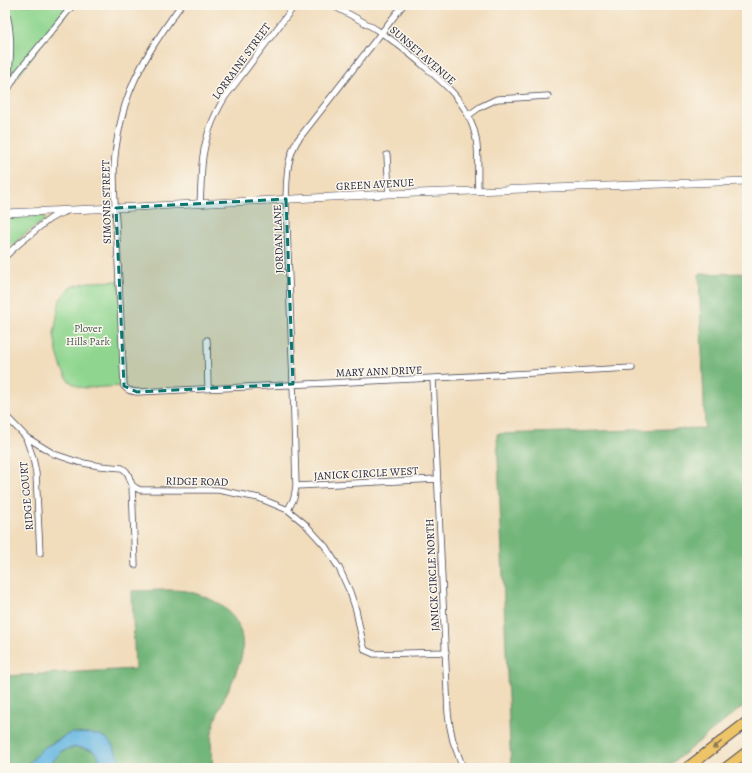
<svg xmlns="http://www.w3.org/2000/svg" width="752" height="773" font-family="Alegreya,serif">
<rect width="100%" height="100%" fill="#fbf7ec"/>
<filter id="ink" filterUnits="userSpaceOnUse"><feTurbulence type="fractalNoise" baseFrequency=".025" numOctaves="2"/><feDisplacementMap in="SourceGraphic" scale="8" xChannelSelector="R" yChannelSelector="G"/><feConvolveMatrix kernelMatrix="1 2 1 2 8 2 1 2 1" color-interpolation-filters="sRGB"/></filter>
<filter id="wash" filterUnits="userSpaceOnUse"><feTurbulence type="fractalNoise" baseFrequency=".012" numOctaves="4" result="noise"/><feDisplacementMap in="SourceGraphic" scale="16" xChannelSelector="R" yChannelSelector="G"/><feGaussianBlur stdDeviation="0.9" result="paint"/><feColorMatrix in="noise" values="0 0 0 0 0 0 0 0 0 0 0 0 0 0 0 0 0 1.4 0 .05"/><feComposite in="paint" operator="in"/></filter>
<g filter="url(#wash)">
<rect width="100%" height="100%" fill="#f1dcbb"/>
<path fill="#8fd58f" stroke="#587c65" d="M 5,5 L 73,5 L 43,42 L 7,91 L 10,41 Z
M 42,215 L 45,217 L 44,221 L 25,234 L 5,251 L 5,217 Z
M 119,281 L 124,386 L 86,388 L 78,387 L 69,381 L 62,369 L 57,352 L 54,334 L 60,299 L 71,287 L 88,282 Z"/>
<path fill="#73b67a" stroke="#4a6c5a" d="M 747,273 L 747,703 L 666,768 L 511,768 L 497,434 L 705,428 L 699,274 Z
M 164,590 C 171,590 179,590 186,591 C 190,592 194,593 197,594 C 226,603 246,622 242,654 C 241,661 237,668 235,675 C 228,692 217,710 213,728 C 210,742 212,755 213,768 L 123,768 L 114,748 L 94,735 L 73,733 L 64,736 L 59,739 L 43,748 L 29,763 L 16,768 L 5,768 L 5,676 L 135,669 L 132,591 Z
M 75,747 C 95,750 96,750 105,768 L 38,768 L 44,768 L 56,758 L 61,751 Z"/>
<path fill="#68b7e2" stroke="#456c8e" d="M 72,733 C 82,734 93,733 102,736 C 114,741 118,757 123,768 L 105,768 L 96,753 L 90,749 L 75,747 L 61,751 L 56,758 L 44,768 L 16,768 L 29,763 L 43,748 L 59,740 L 64,736 Z"/>
</g>
<g filter="url(#ink)">
<g fill="none" stroke-linecap="round" stroke-linejoin="round">
<defs>
<path id="minor" d="M 181,5 C 159,36 137,67 125,105 C 119,127 114,151 114,174 C 114,196 116,218 117,240 C 119,289 122,337 124,386 C 128,391 131,391 137,392 L 433,378 L 632,368
M 332,5 C 348,14 365,22 380,32 C 393,40 405,50 417,60 C 439,79 464,98 473,127 C 480,147 477,170 478,191
M 5,8 C 12,29 11,51 9,73 C 8,81 8,90 5,98
M 7,91 L 18,72 L 73,5
M 469,115 L 480,107 L 497,99 L 548,96
M 387,155 L 389,194
M 200,203 C 201,191 201,178 202,165 C 204,140 212,118 225,97 L 295,5
M 5,257 C 13,248 22,241 31,234 C 42,225 52,215 65,212
M 207,340 L 208,388
M 433,378 L 448,713 L 450,727 L 453,741 L 463,768
M 5,415 L 26,437 L 54,454 L 78,462 L 100,466 L 122,468 L 126,471 L 128,474 L 132,485 L 136,488 L 140,490 L 218,490 L 259,498 L 288,510 L 305,524 L 325,546 L 339,568 L 350,592 L 356,610 L 363,644 L 365,650 L 374,654 L 446,652
M 26,438 L 33,458 L 36,473 L 40,553
M 132,485 L 135,565
M 296,486 L 437,479
M 288,510 L 294,498 L 296,486 L 293,384 L 286,199 C 287,178 286,161 297,141 L 403,5"/>
<path id="tertiary" d="M 5,213 L 116,208 L 389,194 L 747,181"/>
<path id="motorway" d="M 687,768 L 747,722
M 726,768 L 747,752"/>
</defs>
<use href="#minor" stroke="#413e4e" stroke-width="7"/>
<use href="#tertiary" stroke="#413e4e" stroke-width="8"/>
<use href="#motorway" stroke="#413e4e" stroke-width="12"/>
<use href="#minor" stroke="#fff" stroke-width="5.5"/>
<use href="#tertiary" stroke="#fff" stroke-width="7"/>
<use href="#motorway" stroke="#eec469" stroke-width="10"/>
</g>
<defs><path id="oneway-solid" d="M-6-.8H1V-3.2L6.5 0L1 3.2V.8H-6Z"/></defs>
<use fill="#887352" href="#oneway-solid" transform="translate(717 745) rotate(143)"/>
</g>
<path fill="#0f766e" fill-opacity="0.2" stroke="#0f766e" stroke-width="3" stroke-dasharray="8 5" stroke-linejoin="round" d="M 286,199 L 293,384 L 137,392 L 124,386 L 116,208 Z"/>
<g text-anchor="middle" stroke-width="3" stroke-linejoin="round" paint-order="stroke">
<g font-size="11" fill="#22223b" stroke="#fbf7ec">
<text transform="translate(423 55) rotate(41)" y="4">SUNSET AVENUE</text>
<text transform="translate(241 61) rotate(-54)" y="4">LORRAINE STREET</text>
<text transform="translate(375 184) rotate(-3)" y="4">GREEN AVENUE</text>
<text transform="translate(106 202) rotate(-91)" y="4">SIMONIS STREET</text>
<text transform="translate(278 239) rotate(-92)" y="4">JORDAN LANE</text>
<text transform="translate(379 371) rotate(-2)" y="4">MARY ANN DRIVE</text>
<text transform="translate(366 473) rotate(-3)" y="4">JANICK CIRCLE WEST</text>
<text transform="translate(197 481) rotate(1)" y="4">RIDGE ROAD</text>
<text transform="translate(26 496) rotate(-95)" y="4">RIDGE COURT</text>
<text transform="translate(432 575) rotate(-93)" y="4">JANICK CIRCLE NORTH</text>
</g>
<g font-size="11" fill="#435854" stroke="#fbf7ec">
<text x="88" y="332">Plover<tspan x="88" dy="13">Hills Park</tspan></text>
</g>
</g>
<rect width="752" height="773" fill="none" stroke="#fbf7ec" stroke-width="20"/>
</svg>
